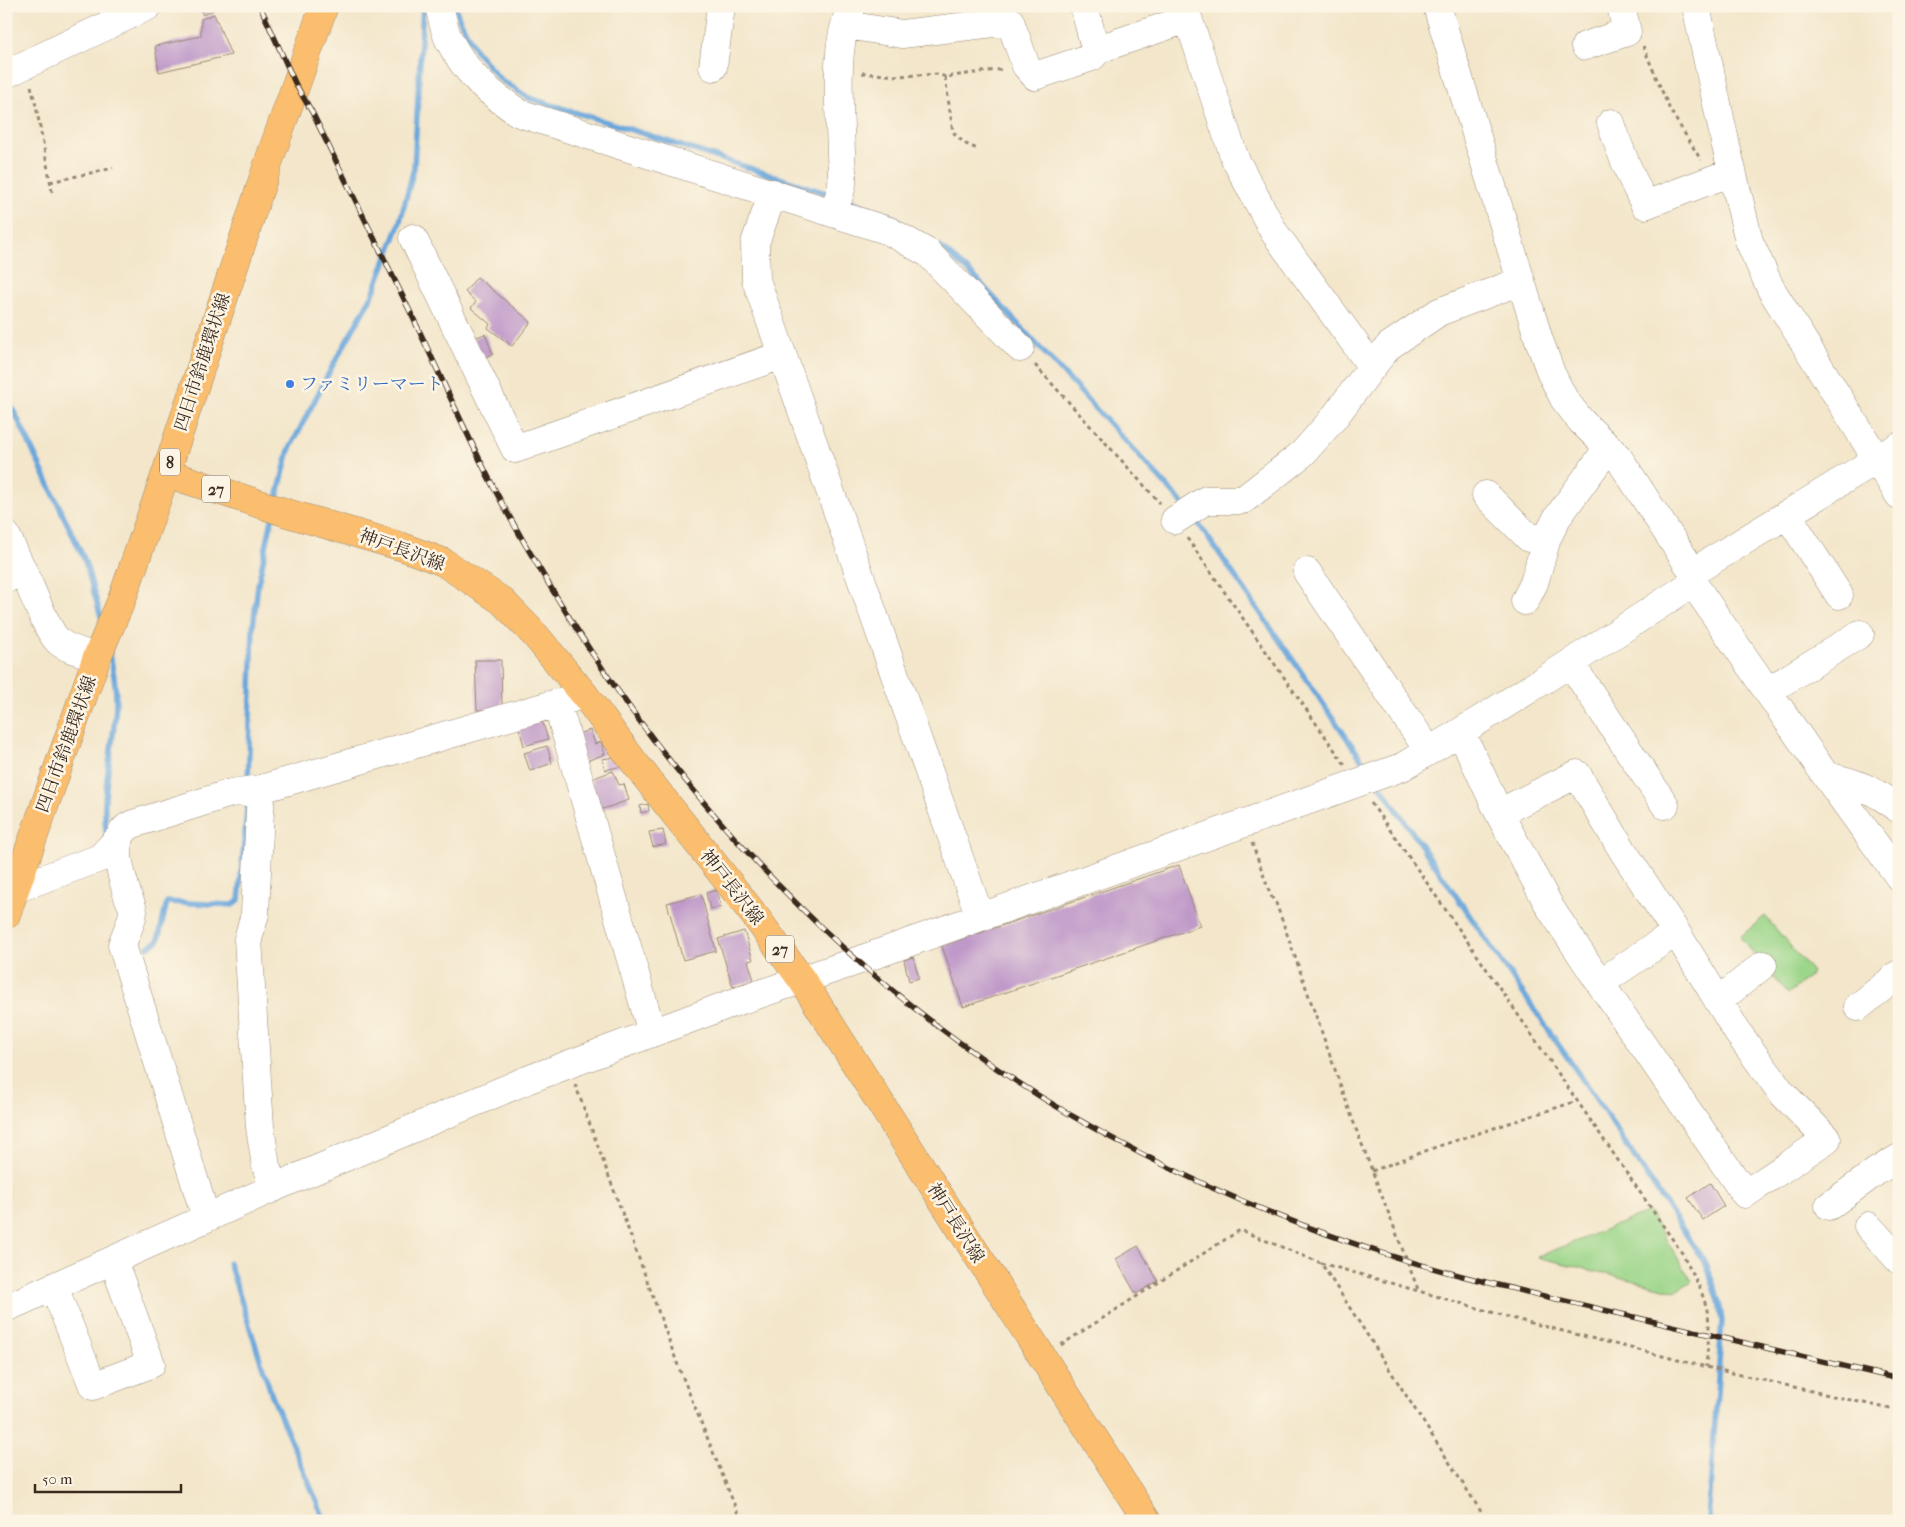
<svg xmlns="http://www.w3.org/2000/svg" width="1905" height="1527" font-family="'IM FELL French Canon','Noto Serif JP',serif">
<rect width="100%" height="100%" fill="#fcf5e5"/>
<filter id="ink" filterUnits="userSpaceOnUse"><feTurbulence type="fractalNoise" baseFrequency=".02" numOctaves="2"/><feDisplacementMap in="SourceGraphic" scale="10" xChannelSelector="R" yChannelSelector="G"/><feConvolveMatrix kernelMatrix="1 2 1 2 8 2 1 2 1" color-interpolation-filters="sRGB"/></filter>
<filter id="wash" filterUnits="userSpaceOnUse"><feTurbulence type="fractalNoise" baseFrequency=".0096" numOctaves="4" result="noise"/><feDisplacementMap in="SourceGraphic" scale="20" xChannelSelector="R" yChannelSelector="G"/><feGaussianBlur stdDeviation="1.12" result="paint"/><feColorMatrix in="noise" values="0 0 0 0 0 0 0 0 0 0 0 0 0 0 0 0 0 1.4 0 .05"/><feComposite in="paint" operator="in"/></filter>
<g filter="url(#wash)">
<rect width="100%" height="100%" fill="#f3e6ca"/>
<path fill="#9cd68a" stroke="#6c8054" d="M 1765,916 L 1813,973 L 1788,994 L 1740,937 Z
M 1649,1212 L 1692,1281 L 1676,1291 L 1537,1257 Z"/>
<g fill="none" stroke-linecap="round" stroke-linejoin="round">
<path stroke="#6ba7dc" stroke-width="5.5" d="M 455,6 L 459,18 L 476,51 L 500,79 L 529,98 L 645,134 L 832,195
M 846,199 L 888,215 L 899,221
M 939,246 L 974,276 L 1185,506
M 6,402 L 13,409 L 85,561 L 101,617
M 276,502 L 289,450 L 332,367 L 373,294 L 399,225 L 414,168 L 423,6
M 1194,517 L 1369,770
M 248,784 L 253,627 L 258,584 L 273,515
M 1379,784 L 1598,1102 L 1707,1266 L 1719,1300 L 1722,1321 L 1708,1521
M 107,838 C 99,792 115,747 116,701 C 116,684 113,668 109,651
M 148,947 L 158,941 L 167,902 L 233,905 L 239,900 L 247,808
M 229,1263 L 272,1396 L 325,1521"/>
</g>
<g id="blocks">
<path fill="#bf9ac9" d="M 198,6 L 211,6 L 213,10 L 203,15 Z
M 214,14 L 231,55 L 159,72 L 155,46 L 201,36 L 201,19 Z
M 477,277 L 531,322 L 512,346 L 488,328 L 490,324 L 471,308 L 476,302 L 465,292 Z
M 485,334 L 493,354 L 483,358 L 474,338 Z
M 475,660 L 501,660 L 502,709 L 477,710 Z
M 541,718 L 548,739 L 524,746 L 518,724 Z
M 590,730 L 595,744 L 601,742 L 605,754 L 584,762 L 575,735 Z
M 547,746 L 552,763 L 530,771 L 524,753 Z
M 615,757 L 622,766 L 605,770 L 602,759 Z
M 613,771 L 619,785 L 624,784 L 629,800 L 600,810 L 591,779 Z
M 648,804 L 649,811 L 641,813 L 640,806 Z
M 663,830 L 666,844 L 653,847 L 649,832 Z
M 1179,865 L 1200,926 L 963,1007 L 942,946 Z
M 716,890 L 721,907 L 710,909 L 706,893 Z
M 701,894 L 716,951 L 683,960 L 667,903 Z
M 744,931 L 753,960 L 748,961 L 754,980 L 733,987 L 718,939 Z
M 913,957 L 919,978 L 909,981 L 904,960 Z
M 1710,1183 L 1724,1206 L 1703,1220 L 1688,1198 Z
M 1138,1246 L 1158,1281 L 1136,1294 L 1116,1259 Z"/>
</g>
</g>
<g filter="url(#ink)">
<use href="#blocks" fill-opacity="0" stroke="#978874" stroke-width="1"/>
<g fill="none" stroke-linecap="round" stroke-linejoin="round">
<defs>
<path id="minor" d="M 439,6 C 442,17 444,30 449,40 C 467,75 487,91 519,113 L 889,231 L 928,253 L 1020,348
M 1084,6 L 1096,52
M 1184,6 L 1235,159 L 1274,232 L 1372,367 L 1389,346 L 1439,312 L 1521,281
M 1437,6 L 1539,340 L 1551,373 L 1564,399 L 1581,421 L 1618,457 L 1693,572 L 1693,583 L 1826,776 L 1899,877
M 1696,6 L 1726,146 L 1749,241 L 1771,289 L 1899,495
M 846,25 L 902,34 L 1010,21 L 1026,66 L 1035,76 L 1092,57 L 1099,49 L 1187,19
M 1585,46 L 1627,32 L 1621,6
M 713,67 L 721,6
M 6,74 L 148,6
M 1611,123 C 1620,152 1631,178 1645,205 L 1732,172
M 773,193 L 755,243 L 756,280 L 980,917
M 833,213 C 836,204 841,193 842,184 C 843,174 841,163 841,153 C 840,109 832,45 852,6
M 413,238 L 515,449 L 782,355
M 1486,495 L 1529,538 L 1547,538
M 1787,514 L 1839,595
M 1175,520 L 1206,500 L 1243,500 L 1288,465 L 1303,453 L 1333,419 L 1372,367
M 6,535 L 23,571
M 1307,572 L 1429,751
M 1693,572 L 1899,446
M 6,579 L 23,571 C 31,587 46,629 58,641 C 68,650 85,653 97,657
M 1525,601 L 1534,583 L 1547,538 L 1557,518 L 1608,448
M 1571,664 L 1665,805
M 1768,691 L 1860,634
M 573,698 L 557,703 L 652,1033
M 1461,732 L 1499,813 L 1551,909 L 1600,983 L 1745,1194 L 1827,1139 L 1782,1093 L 1738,1033 L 1676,932 L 1623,851 L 1577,774 L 1499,813
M 1826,776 C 1855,782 1875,790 1899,809
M 15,889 L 100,858 L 118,839
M 1600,983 L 1676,932
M 1718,1001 L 1763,965
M 1858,1007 L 1899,974
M 274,1188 L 266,1166 L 260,1127 L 248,939 L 255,914 L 261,789 L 557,703
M 1829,1206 L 1877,1171 L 1899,1158
M 206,1218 L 122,945 C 125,935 132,922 133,912 C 133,907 130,901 128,897 C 122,875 106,835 133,824 L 231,793 L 261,789
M 1868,1226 L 1899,1260
M 54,1287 L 93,1386 L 151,1364 L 113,1260
M 6,1308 L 280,1185 L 527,1080 L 727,1005 L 857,961 L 1402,767 C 1501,709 1597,646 1693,583"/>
<path id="major" d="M 166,473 L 287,513 L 403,547 L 443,562 L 502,601 L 535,635 L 584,694 L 634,762 L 755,916 L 802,980 L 1147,1521
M 6,915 L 97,657 L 122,599 L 166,473 L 272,152 L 324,6"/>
</defs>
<use href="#minor" stroke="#978874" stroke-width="29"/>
<use href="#major" stroke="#978874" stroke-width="29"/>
<path stroke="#978874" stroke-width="3" stroke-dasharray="4 4" stroke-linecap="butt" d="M 1643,46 L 1670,110 L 1701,160
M 862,73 L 898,76 L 939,74 L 945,77 L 1004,69
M 945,77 L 953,132 L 964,143 L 977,149
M 31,86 L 36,106 L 53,196
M 50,182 L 113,168
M 1035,365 L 1160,503
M 1187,538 L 1345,765
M 1371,803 C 1476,952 1578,1103 1682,1253 C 1694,1275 1709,1302 1709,1327 C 1709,1340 1707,1354 1706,1367
M 1252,843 L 1271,896 L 1276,903 L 1356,1129 L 1419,1292
M 575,1084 L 679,1368 L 741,1521
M 1372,1171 L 1436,1147 L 1577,1101
M 1321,1263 L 1519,1320 L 1706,1367 L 1899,1411
M 1061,1345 L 1240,1230 L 1321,1263 L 1487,1521"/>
<use href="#minor" stroke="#fff" stroke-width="28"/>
<use href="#major" stroke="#fbbe6e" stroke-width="28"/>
<defs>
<path id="rail" d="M 260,6 L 296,85 L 312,112 C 347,184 383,255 417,326 C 443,381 468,438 496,492 C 525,546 557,599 590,650 C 689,800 814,937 959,1042 C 1084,1133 1227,1202 1373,1250 C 1449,1275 1527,1292 1604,1310 C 1702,1333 1800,1356 1899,1379"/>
</defs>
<use href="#rail" stroke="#3b2a1e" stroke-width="5.5"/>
<use href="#rail" stroke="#fcf5e5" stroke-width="4" stroke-dasharray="11" stroke-linecap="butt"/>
</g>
</g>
<circle fill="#3f7fe0" stroke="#fcf5e5" stroke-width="2" cx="290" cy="384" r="5"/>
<g text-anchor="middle" stroke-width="5" stroke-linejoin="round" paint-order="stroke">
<g fill="#fcf5e5" stroke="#75675a" stroke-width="1">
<rect x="160" y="448.5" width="20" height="27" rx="4"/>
<rect x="202" y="475.5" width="28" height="27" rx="4"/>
<rect x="766" y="935.5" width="28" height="27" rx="4"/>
</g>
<g font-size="16" font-weight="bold" fill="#3b2a1e">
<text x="170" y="468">8</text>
<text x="216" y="495">27</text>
<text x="780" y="955">27</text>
</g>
<g font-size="18" fill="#3b2a1e" stroke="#fcf5e5">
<text transform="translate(202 362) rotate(-72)" y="6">四日市鈴鹿環状線</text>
<text transform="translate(402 550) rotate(20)" y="6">神戸長沢線</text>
<text transform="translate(66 744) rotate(-70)" y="6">四日市鈴鹿環状線</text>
<text transform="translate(732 887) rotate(52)" y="6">神戸長沢線</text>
<text transform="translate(956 1223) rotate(58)" y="6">神戸長沢線</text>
</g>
<g font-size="18" fill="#366cbe" stroke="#fcf5e5" text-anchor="start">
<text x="300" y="390">ファミリーマート</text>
</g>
</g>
<rect width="1905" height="1527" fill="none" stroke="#fcf5e5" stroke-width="25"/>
<path d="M35 1484v8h146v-8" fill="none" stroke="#3b2a1e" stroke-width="2.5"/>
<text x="42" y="1484" font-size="15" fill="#3b2a1e" stroke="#fcf5e5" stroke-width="4" paint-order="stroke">50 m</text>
</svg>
